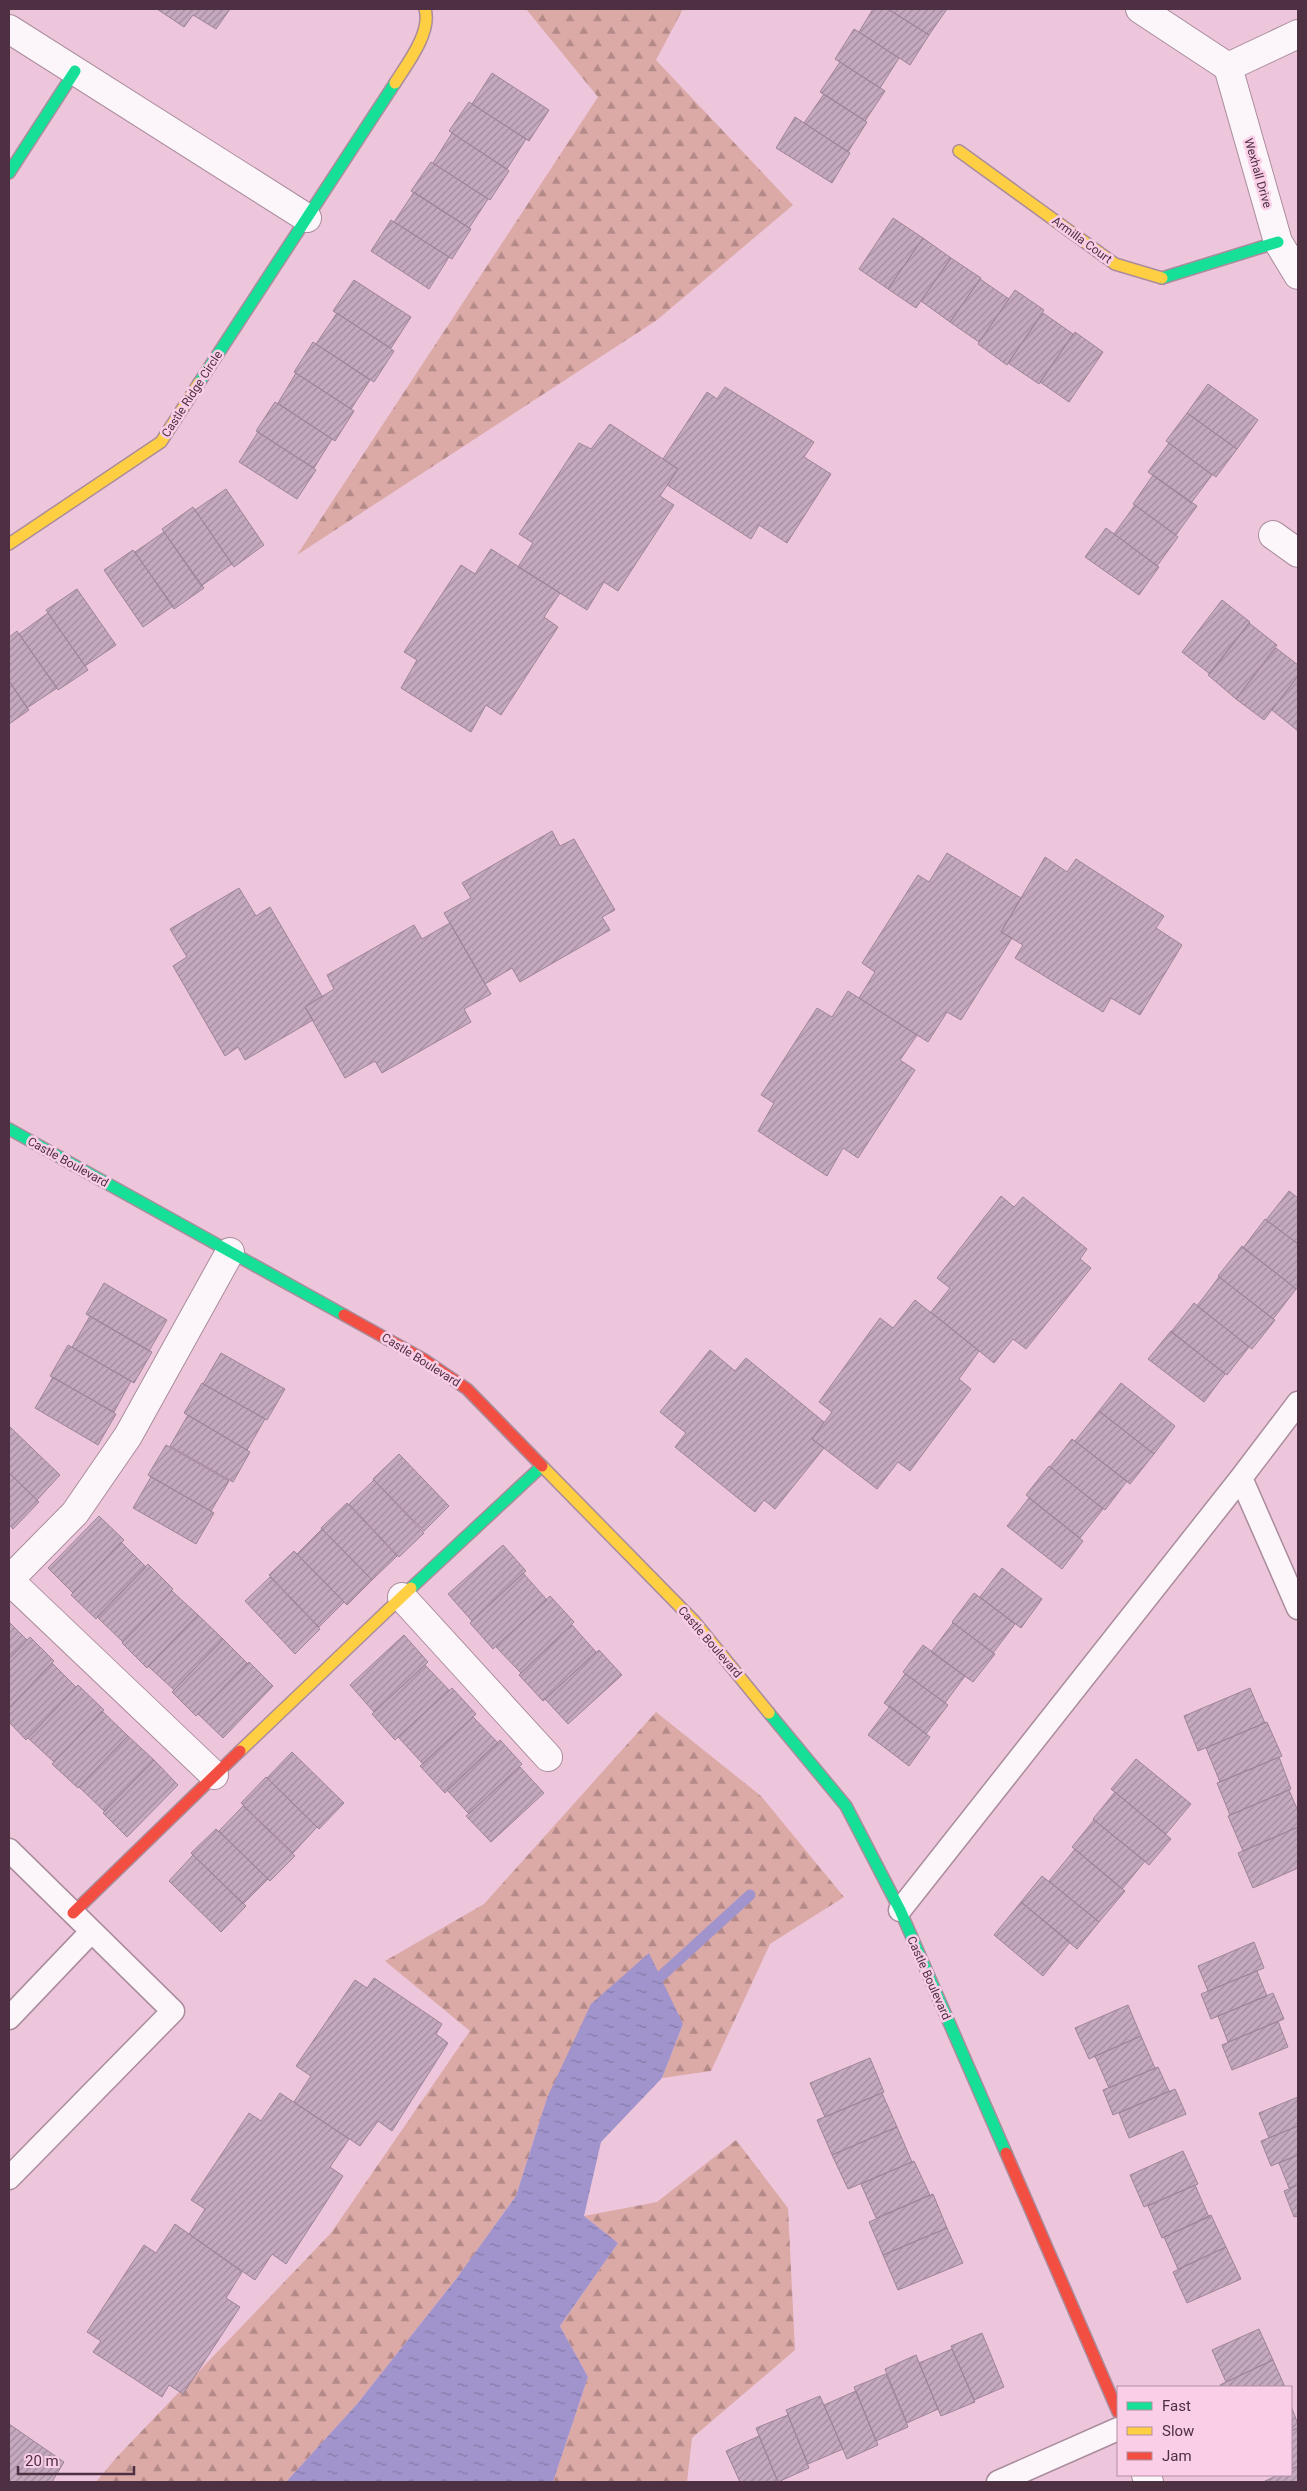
<svg xmlns="http://www.w3.org/2000/svg" width="1307" height="2491" font-family="Roboto,sans-serif">
<defs>
<pattern id="forest-firs" width="22" height="20" patternUnits="userSpaceOnUse" patternTransform="scale(1.25)"><rect width="22" height="20" fill="#dba9a6"/><path d="M5 1l3.5 6h-7zM16 11l3.5 6h-7z" fill="#b48a89"/></pattern>
<pattern id="water-ripples" width="26" height="14" patternUnits="userSpaceOnUse" patternTransform="scale(1.25)"><rect width="26" height="14" fill="#a194cc"/><path d="M2 4q2-2 4 0t4 0M15 11q2-2 4 0t4 0" fill="none" stroke="#8579a7"/></pattern>
<pattern id="building-hatch" width="6" height="6" patternUnits="userSpaceOnUse" patternTransform="scale(1.25)"><rect width="6" height="6" fill="#c5a9be"/><path d="M-1 1l2-2M0 6l6-6M5 7l2-2" fill="none" stroke="#a28a9c"/></pattern>
</defs>
<rect width="100%" height="100%" fill="#edc6dc"/>
<path fill="url(#forest-firs)" d="M 526,9 L 683,9 L 656,60 L 793,205 L 657,320 L 297,555 L 598,97 Z
M 656,1712 L 761,1796 L 844,1897 L 770,1944 L 711,2071 L 662,2078 L 683,2024 L 648,1954 L 547,2098 L 516,2196 L 456,2279 L 357,2404 L 286,2482 L 96,2482 L 116,2458 L 331,2233 L 470,2031 L 385,1961 L 484,1904 Z
M 736,2140 L 788,2208 L 795,2350 L 692,2438 L 687,2482 L 553,2482 L 588,2377 L 560,2326 L 618,2243 L 584,2216 L 657,2202 Z"/>
<path fill="url(#water-ripples)" d="M 649,1953 L 683,2024 L 662,2078 L 601,2142 L 584,2216 L 618,2243 L 560,2326 L 588,2377 L 553,2482 L 286,2482 L 357,2404 L 456,2279 L 516,2196 L 547,2098 L 591,2004 Z"/>
<g fill="none" stroke-linecap="round" stroke-linejoin="round">
<path stroke="#a194cc" stroke-width="11" d="M 660,1977 L 750,1895"/>
</g>
<path fill="url(#building-hatch)" stroke="#9e8498" d="M 157,9 L 230,9 L 216,29 L 193,15 L 184,27 Z
M 873,9 L 888,9 L 929,35 L 910,65 L 859,32 Z
M 888,9 L 947,9 L 929,35 Z
M 854,29 L 899,58 L 880,88 L 835,59 Z
M 840,62 L 885,91 L 865,121 L 820,92 Z
M 492,73 L 549,110 L 529,141 L 472,104 Z
M 824,94 L 867,122 L 848,152 L 804,123 Z
M 469,102 L 526,139 L 507,169 L 449,131 Z
M 795,117 L 850,153 L 832,183 L 776,148 Z
M 452,133 L 509,171 L 490,200 L 433,163 Z
M 431,162 L 488,199 L 469,228 L 411,191 Z
M 414,192 L 471,229 L 452,259 L 394,222 Z
M 893,218 L 923,238 L 888,289 L 859,269 Z
M 391,220 L 449,257 L 429,289 L 371,251 Z
M 923,238 L 951,258 L 916,308 L 888,289 Z
M 951,258 L 981,278 L 950,322 L 921,301 Z
M 980,279 L 1009,299 L 979,342 L 950,322 Z
M 354,280 L 411,317 L 391,348 L 333,311 Z
M 1015,290 L 1044,310 L 1007,365 L 978,344 Z
M 337,313 L 394,351 L 374,382 L 316,344 Z
M 1043,313 L 1073,334 L 1039,384 L 1008,363 Z
M 1075,332 L 1103,352 L 1069,402 L 1040,382 Z
M 313,342 L 370,380 L 351,409 L 294,372 Z
M 296,373 L 354,411 L 335,441 L 278,403 Z
M 1208,384 L 1258,420 L 1237,449 L 1187,413 Z
M 725,387 L 814,442 L 804,457 L 831,474 L 787,543 L 759,525 L 751,539 L 667,485 L 678,469 L 663,459 L 707,392 L 717,399 Z
M 275,402 L 332,439 L 314,468 L 256,431 Z
M 1187,413 L 1237,449 L 1216,477 L 1166,441 Z
M 610,424 L 678,469 L 660,496 L 674,505 L 618,591 L 604,582 L 587,610 L 518,567 L 533,543 L 519,534 L 579,443 L 591,449 Z
M 258,432 L 316,470 L 297,499 L 239,462 Z
M 1169,443 L 1212,475 L 1191,503 L 1148,472 Z
M 1153,475 L 1197,506 L 1176,535 L 1133,504 Z
M 226,489 L 264,545 L 234,567 L 195,510 Z
M 1135,505 L 1178,537 L 1157,566 L 1114,534 Z
M 193,507 L 232,564 L 201,586 L 162,529 Z
M 1106,528 L 1159,567 L 1139,595 L 1085,557 Z
M 164,532 L 204,588 L 174,609 L 135,552 Z
M 491,549 L 560,593 L 544,617 L 558,627 L 501,715 L 486,705 L 471,732 L 401,688 L 417,660 L 404,652 L 461,565 L 475,574 Z
M 133,550 L 173,606 L 143,627 L 104,570 Z
M 77,589 L 116,645 L 85,666 L 46,610 Z
M 1222,600 L 1250,622 L 1210,674 L 1182,652 Z
M 48,613 L 88,670 L 58,690 L 19,634 Z
M 1249,623 L 1277,645 L 1236,699 L 1208,675 Z
M 17,631 L 57,688 L 27,708 L 9,681 L 9,637 Z
M 1276,648 L 1298,665 L 1298,676 L 1264,720 L 1236,699 Z
M 1298,676 L 1298,731 L 1272,710 Z
M 9,681 L 29,710 L 9,724 Z
M 552,831 L 560,846 L 574,839 L 615,910 L 602,917 L 610,930 L 520,982 L 512,968 L 485,984 L 444,913 L 471,898 L 462,883 Z
M 947,853 L 1021,898 L 1001,932 L 1012,938 L 961,1020 L 947,1012 L 928,1042 L 859,998 L 875,972 L 862,963 L 918,875 L 929,882 Z
M 1045,857 L 1067,872 L 1076,859 L 1164,916 L 1156,928 L 1182,945 L 1140,1015 L 1111,998 L 1103,1012 L 1015,958 L 1023,945 L 1001,932 Z
M 239,888 L 256,916 L 270,907 L 322,996 L 305,1007 L 313,1020 L 245,1060 L 238,1047 L 225,1056 L 173,966 L 187,957 L 170,929 Z
M 450,923 L 491,994 L 464,1009 L 471,1022 L 382,1073 L 375,1061 L 345,1078 L 305,1007 L 334,989 L 327,975 L 414,925 L 422,939 Z
M 848,991 L 917,1035 L 900,1060 L 915,1070 L 858,1158 L 843,1148 L 827,1176 L 758,1131 L 774,1103 L 761,1095 L 817,1008 L 832,1017 Z
M 1289,1191 L 1298,1198 L 1298,1244 L 1266,1220 Z
M 1001,1196 L 1014,1207 L 1023,1197 L 1087,1249 L 1080,1259 L 1091,1268 L 1026,1349 L 1013,1339 L 994,1363 L 931,1312 L 950,1288 L 937,1278 Z
M 1265,1219 L 1298,1244 L 1298,1290 L 1243,1248 Z
M 1242,1246 L 1296,1289 L 1273,1319 L 1218,1276 Z
M 1219,1277 L 1275,1320 L 1252,1349 L 1197,1306 Z
M 104,1283 L 167,1320 L 149,1351 L 86,1314 Z
M 915,1300 L 979,1351 L 959,1379 L 971,1389 L 910,1471 L 898,1462 L 877,1489 L 812,1439 L 832,1412 L 819,1402 L 880,1318 L 893,1328 Z
M 1194,1303 L 1249,1347 L 1227,1375 L 1171,1332 Z
M 90,1316 L 152,1352 L 134,1383 L 72,1347 Z
M 1171,1331 L 1225,1374 L 1204,1402 L 1148,1359 Z
M 68,1345 L 131,1381 L 114,1412 L 50,1376 Z
M 710,1350 L 735,1371 L 746,1358 L 824,1422 L 812,1439 L 824,1448 L 775,1509 L 764,1500 L 755,1512 L 675,1447 L 686,1433 L 660,1412 Z
M 221,1353 L 285,1389 L 267,1420 L 203,1384 Z
M 53,1377 L 116,1414 L 98,1445 L 35,1408 Z
M 202,1383 L 265,1419 L 247,1450 L 184,1413 Z
M 1121,1383 L 1175,1426 L 1154,1454 L 1099,1411 Z
M 1099,1411 L 1154,1454 L 1130,1484 L 1075,1441 Z
M 188,1415 L 250,1452 L 233,1482 L 170,1446 Z
M 9,1426 L 60,1475 L 37,1500 L 9,1473 Z
M 1072,1439 L 1127,1481 L 1105,1510 L 1050,1467 Z
M 166,1445 L 229,1481 L 211,1511 L 148,1475 Z
M 399,1454 L 449,1506 L 424,1531 L 373,1479 Z
M 1049,1466 L 1103,1509 L 1080,1538 L 1026,1495 Z
M 9,1473 L 39,1502 L 13,1529 L 9,1524 Z
M 151,1477 L 214,1513 L 196,1544 L 133,1508 Z
M 374,1480 L 424,1533 L 399,1557 L 349,1504 Z
M 1029,1498 L 1083,1541 L 1062,1569 L 1007,1526 Z
M 347,1503 L 397,1556 L 372,1580 L 321,1528 Z
M 99,1516 L 124,1540 L 73,1593 L 48,1568 Z
M 322,1529 L 372,1580 L 347,1605 L 297,1554 Z
M 121,1542 L 146,1567 L 96,1619 L 71,1595 Z
M 503,1545 L 526,1571 L 472,1621 L 448,1594 Z
M 294,1551 L 344,1602 L 319,1627 L 269,1575 Z
M 148,1564 L 173,1589 L 123,1642 L 97,1617 Z
M 1002,1568 L 1042,1599 L 1021,1628 L 980,1597 Z
M 523,1573 L 547,1600 L 493,1649 L 470,1623 Z
M 270,1577 L 320,1629 L 295,1654 L 245,1601 Z
M 172,1591 L 198,1615 L 147,1668 L 122,1643 Z
M 974,1593 L 1015,1624 L 993,1653 L 952,1622 Z
M 550,1596 L 574,1622 L 521,1673 L 496,1647 Z
M 198,1615 L 223,1639 L 174,1690 L 148,1666 Z
M 9,1622 L 27,1640 L 9,1659 Z
M 953,1623 L 995,1654 L 973,1682 L 931,1652 Z
M 572,1625 L 596,1652 L 543,1701 L 519,1675 Z
M 404,1635 L 428,1662 L 374,1712 L 350,1685 Z
M 30,1637 L 54,1661 L 9,1708 L 9,1659 Z
M 223,1639 L 247,1663 L 196,1716 L 172,1692 Z
M 923,1645 L 965,1676 L 945,1703 L 903,1672 Z
M 599,1650 L 622,1675 L 568,1724 L 545,1699 Z
M 249,1662 L 273,1686 L 223,1738 L 198,1714 Z
M 52,1663 L 76,1687 L 26,1740 L 9,1722 L 9,1708 Z
M 425,1665 L 449,1690 L 395,1740 L 372,1714 Z
M 905,1674 L 948,1705 L 926,1734 L 884,1703 Z
M 78,1685 L 104,1710 L 54,1762 L 28,1738 Z
M 452,1688 L 476,1714 L 423,1764 L 398,1737 Z
M 1250,1688 L 1265,1723 L 1198,1751 L 1184,1716 Z
M 890,1706 L 930,1737 L 909,1766 L 868,1735 Z
M 102,1711 L 128,1736 L 78,1788 L 52,1764 Z
M 473,1717 L 498,1743 L 445,1793 L 420,1766 Z
M 1267,1722 L 1282,1756 L 1220,1782 L 1206,1748 Z
M 128,1736 L 154,1760 L 104,1811 L 79,1787 Z
M 500,1740 L 522,1764 L 469,1814 L 447,1790 Z
M 292,1752 L 344,1803 L 319,1829 L 267,1778 Z
M 1279,1757 L 1291,1789 L 1230,1815 L 1217,1783 Z
M 1136,1759 L 1191,1804 L 1166,1834 L 1111,1789 Z
M 154,1760 L 178,1785 L 127,1837 L 103,1813 Z
M 520,1767 L 544,1793 L 491,1842 L 466,1816 Z
M 266,1777 L 317,1827 L 293,1853 L 241,1803 Z
M 1289,1790 L 1298,1811 L 1298,1827 L 1243,1851 L 1228,1816 Z
M 1115,1792 L 1171,1839 L 1149,1865 L 1093,1819 Z
M 243,1806 L 295,1856 L 270,1881 L 219,1831 Z
M 1094,1820 L 1145,1861 L 1122,1889 L 1072,1847 Z
M 1298,1827 L 1298,1868 L 1253,1888 L 1238,1853 Z
M 216,1829 L 268,1879 L 243,1904 L 191,1853 Z
M 1075,1849 L 1125,1891 L 1099,1922 L 1049,1881 Z
M 193,1855 L 246,1906 L 221,1932 L 169,1881 Z
M 1042,1876 L 1099,1922 L 1077,1949 L 1021,1902 Z
M 1021,1902 L 1070,1942 L 1043,1976 L 994,1935 Z
M 1254,1942 L 1264,1968 L 1208,1991 L 1198,1966 Z
M 1257,1971 L 1267,1996 L 1211,2019 L 1201,1994 Z
M 374,1978 L 442,2024 L 436,2034 L 448,2043 L 392,2131 L 378,2121 L 360,2146 L 294,2102 L 311,2076 L 296,2066 L 355,1980 L 367,1988 Z
M 1273,1993 L 1284,2019 L 1228,2042 L 1218,2016 Z
M 1128,2005 L 1141,2036 L 1089,2059 L 1075,2028 Z
M 1278,2021 L 1288,2047 L 1232,2070 L 1222,2045 Z
M 1141,2036 L 1155,2068 L 1109,2088 L 1095,2056 Z
M 870,2058 L 884,2092 L 825,2117 L 810,2083 Z
M 1158,2067 L 1169,2091 L 1113,2115 L 1103,2090 Z
M 1175,2089 L 1186,2114 L 1129,2138 L 1119,2113 Z
M 280,2093 L 349,2139 L 330,2167 L 343,2176 L 286,2264 L 272,2254 L 255,2280 L 189,2234 L 205,2209 L 191,2200 L 249,2113 L 261,2121 Z
M 882,2093 L 897,2127 L 832,2155 L 817,2120 Z
M 1298,2097 L 1298,2126 L 1269,2138 L 1259,2113 Z
M 1298,2126 L 1298,2155 L 1271,2166 L 1261,2141 Z
M 897,2127 L 912,2162 L 848,2189 L 832,2155 Z
M 1183,2151 L 1198,2184 L 1144,2207 L 1130,2175 Z
M 1298,2155 L 1298,2185 L 1289,2188 L 1279,2163 Z
M 914,2161 L 930,2195 L 876,2218 L 861,2184 Z
M 1195,2185 L 1209,2217 L 1162,2238 L 1148,2206 Z
M 1298,2185 L 1298,2216 L 1294,2217 L 1284,2191 Z
M 933,2194 L 947,2228 L 883,2255 L 869,2222 Z
M 1211,2215 L 1226,2247 L 1178,2269 L 1164,2237 Z
M 175,2224 L 242,2272 L 226,2298 L 240,2307 L 183,2394 L 169,2385 L 162,2397 L 93,2352 L 101,2341 L 87,2332 L 144,2245 L 156,2253 Z
M 947,2228 L 963,2263 L 898,2290 L 883,2255 Z
M 1226,2247 L 1241,2279 L 1187,2303 L 1173,2272 Z
M 1259,2329 L 1273,2360 L 1226,2382 L 1212,2350 Z
M 982,2333 L 1004,2387 L 974,2400 L 951,2346 Z
M 952,2349 L 975,2402 L 941,2416 L 919,2363 Z
M 916,2355 L 938,2409 L 907,2423 L 885,2369 Z
M 1273,2360 L 1285,2387 L 1221,2387 L 1220,2385 L 1226,2382 Z
M 886,2374 L 908,2427 L 876,2441 L 854,2387 Z
M 856,2391 L 878,2445 L 847,2459 L 824,2405 Z
M 820,2396 L 843,2449 L 808,2464 L 786,2410 Z
M 1291,2406 L 1298,2424 L 1298,2428 L 1291,2431 Z
M 788,2415 L 809,2468 L 778,2482 L 756,2428 Z
M 9,2424 L 64,2462 L 52,2482 L 9,2482 Z
M 1298,2428 L 1298,2466 L 1291,2469 L 1291,2431 Z
M 759,2436 L 778,2482 L 740,2482 L 726,2451 Z
M 1298,2466 L 1298,2482 L 1263,2482 L 1278,2475 L 1291,2475 L 1291,2469 Z"/>
<g fill="none" stroke-linecap="round" stroke-linejoin="round">
<defs>
<path id="lane" d="M 1241,1478 L 1298,1608
M 9,1850 L 173,2011 L 9,2178
M 900,1910 L 1241,1478 L 1298,1403
M 9,2018 L 91,1932
M 998,2482 L 1118,2429"/>
<path id="street" d="M 1140,9 L 1228,67 L 1298,34
M 9,29 L 307,218
M 1228,67 L 1278,242 L 1298,275
M 1273,535 L 1298,553
M 9,1580 L 75,1513 L 128,1436 L 230,1252
M 9,1580 L 214,1775
M 402,1597 L 548,1757
M 1146,2475 L 1149,2482"/>
<path id="fast" d="M 9,173 L 75,71
M 1162,278 L 1278,242
M 199,383 L 395,83
M 9,1129 L 344,1315
M 411,1588 L 542,1466
M 769,1713 L 846,1806 L 900,1910 L 1006,2153"/>
<path id="slow" d="M 395,83 C 407,64 432,32 425,9
M 959,151 L 1115,264 L 1162,278
M 9,544 L 161,442 L 199,383
M 542,1466 L 694,1621 L 769,1713
M 240,1751 L 411,1588"/>
<path id="jam" d="M 344,1315 L 423,1359 L 467,1389 L 542,1466
M 73,1913 L 240,1751
M 1006,2153 L 1118,2412"/>
</defs>
<use href="#lane" stroke="#aa8c9d" stroke-width="25"/>
<use href="#street" stroke="#aa8c9d" stroke-width="30"/>
<use href="#fast" stroke="#aa8c9d" stroke-width="14"/>
<use href="#slow" stroke="#aa8c9d" stroke-width="14"/>
<use href="#jam" stroke="#aa8c9d" stroke-width="14"/>
<use href="#lane" stroke="#fcf6fa" stroke-width="22"/>
<use href="#street" stroke="#fcf6fa" stroke-width="28"/>
<use href="#fast" stroke="#16e098" stroke-width="11"/>
<use href="#slow" stroke="#ffcf43" stroke-width="11"/>
<use href="#jam" stroke="#f24e42" stroke-width="11"/>
</g>
<g text-anchor="middle" stroke-width="5" stroke-linejoin="round" paint-order="stroke">
<g font-size="12" fill="#4d3041" stroke="#f9cee6">
<text transform="translate(1258 173) rotate(74)" y="4">Wexhall Drive</text>
<text transform="translate(1082 240) rotate(36)" y="4">Armilla Court</text>
<text transform="translate(192 394) rotate(-57)" y="4">Castle Ridge Circle</text>
<text transform="translate(68 1162) rotate(29)" y="4">Castle Boulevard</text>
<text transform="translate(421 1360) rotate(32)" y="4">Castle Boulevard</text>
<text transform="translate(710 1642) rotate(49)" y="4">Castle Boulevard</text>
<text transform="translate(929 1978) rotate(66)" y="4">Castle Boulevard</text>
</g>
</g>
<rect width="1307" height="2491" fill="none" stroke="#4d3041" stroke-width="20"/>
<rect x="1117" y="2386" width="175" height="90" fill="#f9cee6" stroke="#b48fa4"/>
<rect x="1127" y="2402" width="25" height="8" fill="#16e098" stroke="#b48fa4"/>
<text x="1162" y="2411" font-size="15" fill="#4d3041">Fast</text>
<rect x="1127" y="2427" width="25" height="8" fill="#ffcf43" stroke="#b48fa4"/>
<text x="1162" y="2436" font-size="15" fill="#4d3041">Slow</text>
<rect x="1127" y="2452" width="25" height="8" fill="#f24e42" stroke="#b48fa4"/>
<text x="1162" y="2461" font-size="15" fill="#4d3041">Jam</text>
<path d="M18 2466v8h116v-8" fill="none" stroke="#4d3041" stroke-width="2.5"/>
<text x="25" y="2466" font-size="15" fill="#4d3041" stroke="#f9cee6" stroke-width="4" paint-order="stroke">20 m</text>
</svg>
